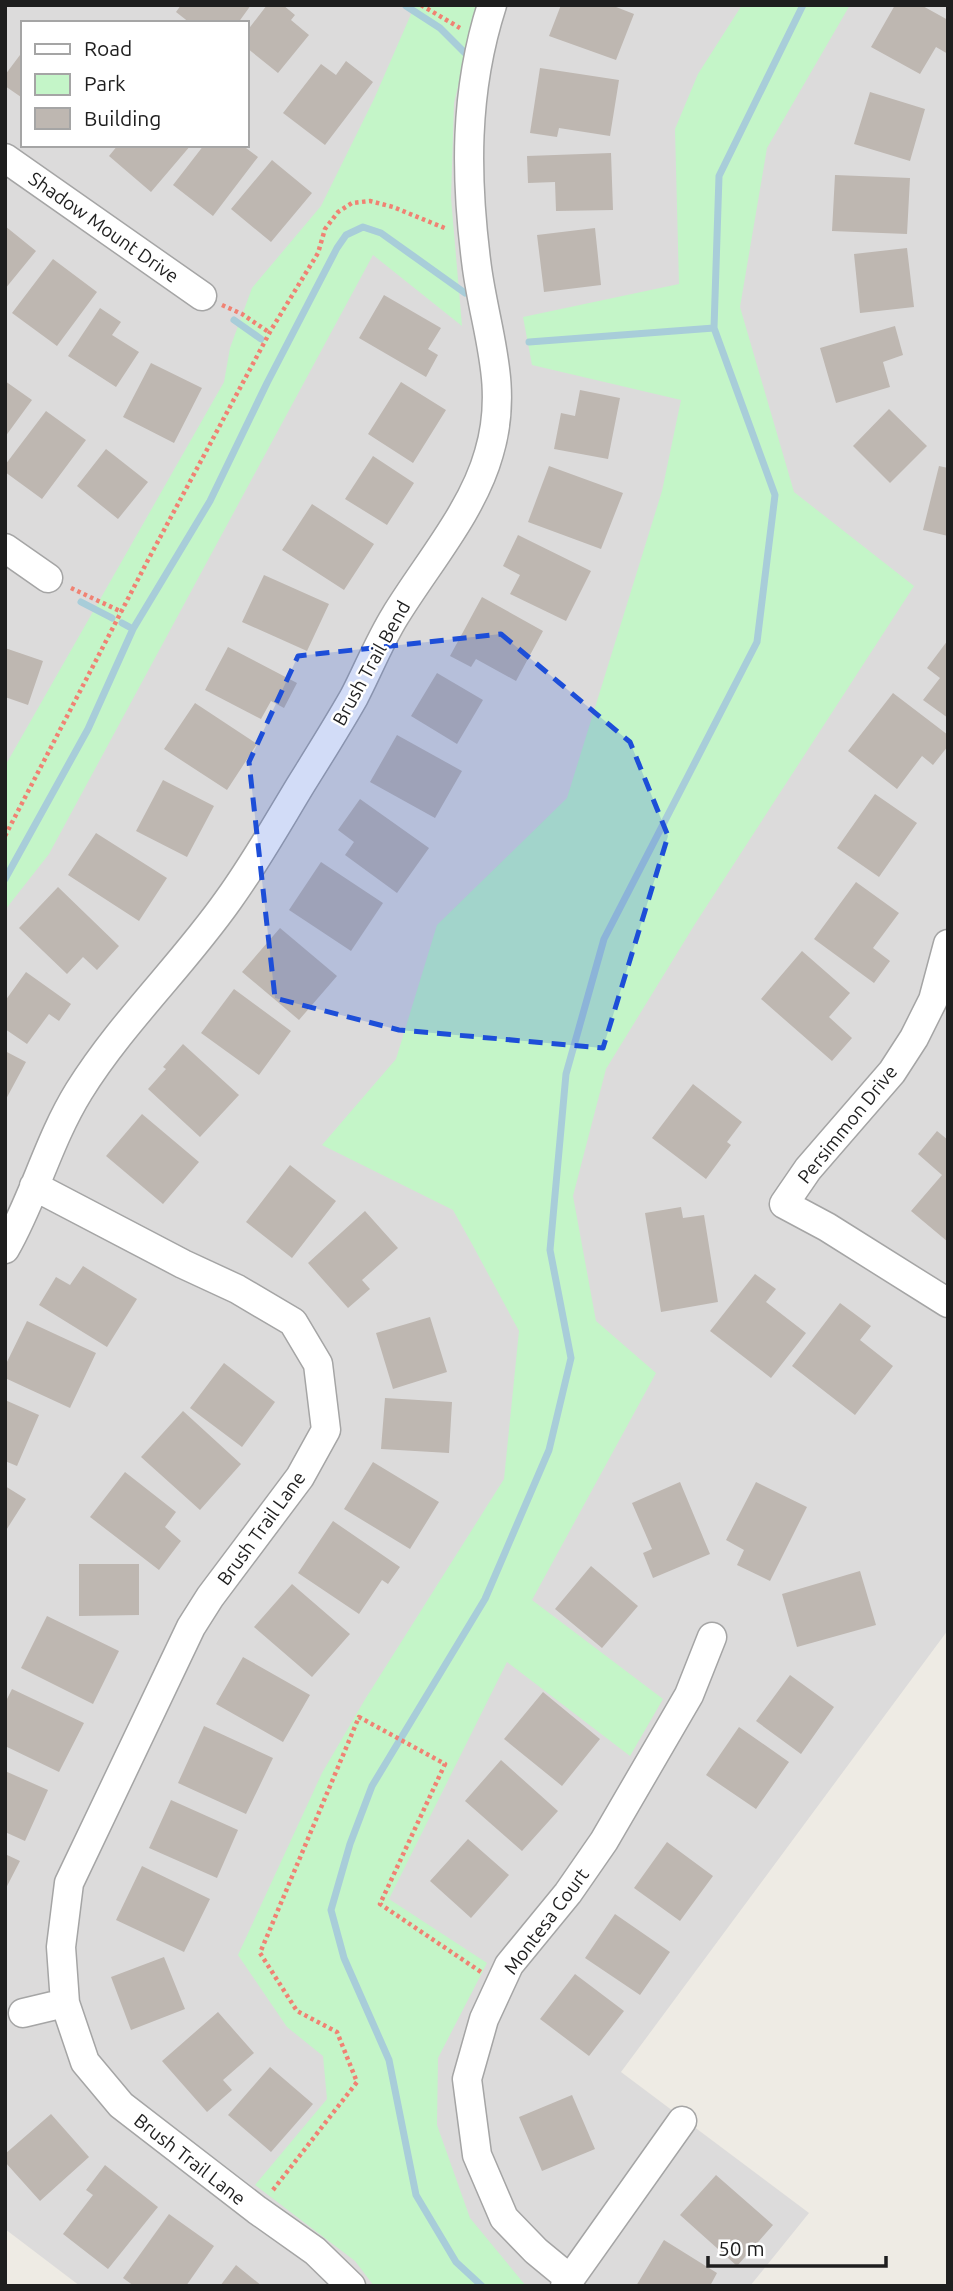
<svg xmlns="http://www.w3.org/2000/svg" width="953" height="2291" font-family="Ubuntu,sans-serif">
<rect width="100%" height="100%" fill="#eeebe4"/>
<path fill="#dcdbdb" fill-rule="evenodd" d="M 5,5 L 948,5 L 948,1630 L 621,2072 L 809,2213 L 750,2286 L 80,2286 L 5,2229 ZM 23,23 L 247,23 L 247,145 L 23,145 Z"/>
<path fill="#c4f5c8" d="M 415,5 L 478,5 L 454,103 L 451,198 L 462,326 L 373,255 L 49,854 L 5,910 L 5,766 L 224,382 L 230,348 L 252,288 L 321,206 L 374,99 Z
M 742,5 L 850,5 L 767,148 L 740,307 L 794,492 L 914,586 L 695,924 L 606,1069 L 573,1196 L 596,1321 L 656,1373 L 532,1600 L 663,1699 L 630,1756 L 507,1662 L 389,1899 L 487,1963 L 438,2058 L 437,2125 L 470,2218 L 526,2286 L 374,2286 L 355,2261 L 255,2185 L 327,2099 L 323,2056 L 287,2027 L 238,1955 L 322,1773 L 364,1701 L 504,1479 L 519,1331 L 472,1244 L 453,1210 L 322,1145 L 396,1059 L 437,925 L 567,798 L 662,491 L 681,400 L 532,365 L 523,317 L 679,284 L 675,129 L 698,74 Z"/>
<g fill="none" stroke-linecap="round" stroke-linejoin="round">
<path stroke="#a8cdd9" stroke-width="7" d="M 406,6 L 440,28 L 466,54
M 234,320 L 261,339
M 529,342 L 714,328
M 81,602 L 112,618
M 122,623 L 133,629
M 5,879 L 88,729 L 133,629 L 210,501 L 267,383 L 337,248 L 346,235 L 363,227 L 381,233 L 465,293
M 482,2286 L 456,2262 L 416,2195 L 389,2060 L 344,1958 L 331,1910 L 350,1844 L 372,1786 L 485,1599 L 549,1450 L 571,1358 L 550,1250 L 566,1074 L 604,939 L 757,642 L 775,495 L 714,328 L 719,176 L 803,5"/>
</g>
<path fill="#beb7b1" d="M 181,5 L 251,5 L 238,23 L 190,23 L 176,12 Z
M 267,5 L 283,5 L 295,15 L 291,20 L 309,35 L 278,73 L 247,48 L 247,31 Z
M 561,5 L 611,5 L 634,14 L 616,60 L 549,36 Z
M 895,5 L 921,5 L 948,20 L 948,54 L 936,47 L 920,74 L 871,47 Z
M 23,51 L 23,94 L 21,97 L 5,86 L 5,75 Z
M 346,61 L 373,82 L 325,145 L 283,113 L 321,64 L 336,75 Z
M 540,68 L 619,80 L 610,136 L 559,128 L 557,137 L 530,133 Z
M 870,92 L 925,109 L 910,161 L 854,144 Z
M 118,145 L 191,145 L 151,192 L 109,156 Z
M 204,145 L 242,145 L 258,157 L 213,216 L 173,185 Z
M 611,153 L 613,210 L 556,211 L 555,182 L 528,183 L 527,156 Z
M 272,160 L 312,193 L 271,242 L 231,209 Z
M 835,175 L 910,178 L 907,234 L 832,231 Z
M 5,226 L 36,251 L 5,289 Z
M 595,228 L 601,285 L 544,292 L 537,235 Z
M 907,248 L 914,307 L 860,313 L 854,254 Z
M 53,259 L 97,292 L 57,346 L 12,313 Z
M 384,295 L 441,328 L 428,349 L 438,355 L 426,377 L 359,338 Z
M 100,308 L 121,322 L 112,335 L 139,352 L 116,387 L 68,356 Z
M 895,326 L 903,355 L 883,362 L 890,387 L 836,403 L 820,348 Z
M 151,363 L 202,388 L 174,443 L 123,417 Z
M 5,381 L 32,400 L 5,437 Z
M 401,382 L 446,410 L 413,463 L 368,434 Z
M 580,390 L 620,398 L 608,459 L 554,449 L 561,413 L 575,416 Z
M 889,409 L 927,446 L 890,483 L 853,446 Z
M 46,411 L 86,440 L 42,499 L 5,472 L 5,465 Z
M 106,449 L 148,482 L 118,519 L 77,486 Z
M 373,456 L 414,483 L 387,525 L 345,499 Z
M 549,466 L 623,493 L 601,549 L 528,522 Z
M 939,466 L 948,468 L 948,536 L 923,530 Z
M 312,504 L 374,544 L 344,590 L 282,550 Z
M 518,535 L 591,571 L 566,621 L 510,594 L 520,575 L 503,566 Z
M 264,575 L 329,604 L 307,651 L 242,622 Z
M 482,597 L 543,631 L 516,681 L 476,659 L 471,667 L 450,656 Z
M 948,640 L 948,718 L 923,700 L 940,678 L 927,668 Z
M 228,647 L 297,683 L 284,708 L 271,701 L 261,719 L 205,690 Z
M 5,648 L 43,661 L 28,705 L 5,697 Z
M 437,673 L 483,700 L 457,744 L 411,716 Z
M 893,693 L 948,735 L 948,746 L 933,765 L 922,756 L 897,789 L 848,751 Z
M 195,703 L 257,744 L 227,790 L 164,749 Z
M 397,735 L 462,771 L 435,818 L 370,782 Z
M 163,780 L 214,806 L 187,857 L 136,831 Z
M 875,794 L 917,823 L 879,877 L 837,848 Z
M 360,799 L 429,848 L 397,893 L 345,855 L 354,842 L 338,830 Z
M 96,833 L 167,878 L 139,921 L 68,875 Z
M 321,862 L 383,903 L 351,951 L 289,910 Z
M 856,882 L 899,913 L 873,948 L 890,961 L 874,983 L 814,939 Z
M 58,887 L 119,946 L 97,970 L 83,957 L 67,974 L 19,928 Z
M 280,928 L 337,976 L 299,1020 L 242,972 Z
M 802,951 L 850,993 L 829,1017 L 852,1038 L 832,1061 L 761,999 Z
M 26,972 L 71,1004 L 59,1021 L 49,1014 L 27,1044 L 5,1029 L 5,1001 Z
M 234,989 L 291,1031 L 259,1075 L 201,1033 Z
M 183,1044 L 239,1095 L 200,1137 L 148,1089 L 166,1069 L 163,1067 Z
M 5,1051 L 26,1062 L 5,1101 Z
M 693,1084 L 742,1122 L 727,1142 L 731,1145 L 706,1179 L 652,1138 Z
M 142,1114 L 199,1162 L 163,1204 L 106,1156 Z
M 937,1131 L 948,1140 L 948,1242 L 911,1211 L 942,1175 L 918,1154 Z
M 290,1165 L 336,1201 L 292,1258 L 246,1222 Z
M 681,1207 L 683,1218 L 704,1215 L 718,1302 L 661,1312 L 645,1213 Z
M 365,1211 L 398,1248 L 362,1280 L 370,1289 L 348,1308 L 308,1263 Z
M 83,1266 L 137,1299 L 107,1347 L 39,1305 L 56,1277 L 70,1285 Z
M 755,1274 L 776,1289 L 766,1302 L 806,1333 L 771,1378 L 710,1331 Z
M 840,1303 L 871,1326 L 860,1340 L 893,1366 L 855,1415 L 792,1366 Z
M 430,1317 L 447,1372 L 393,1389 L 376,1333 Z
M 27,1321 L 96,1353 L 70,1408 L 5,1378 L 5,1366 Z
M 224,1363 L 275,1402 L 242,1447 L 190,1408 Z
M 385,1398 L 452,1402 L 449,1453 L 381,1449 Z
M 5,1400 L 39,1415 L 17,1466 L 5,1461 Z
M 183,1411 L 241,1464 L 200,1510 L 141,1457 Z
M 373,1462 L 439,1502 L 410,1549 L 344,1509 Z
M 125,1472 L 176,1512 L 165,1527 L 181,1541 L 159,1570 L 90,1517 Z
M 680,1482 L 710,1554 L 653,1578 L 643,1553 L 652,1549 L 632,1503 Z
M 756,1482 L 807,1507 L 770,1581 L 737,1565 L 744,1550 L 726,1540 Z
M 5,1486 L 26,1499 L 5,1532 Z
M 333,1521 L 400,1567 L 388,1584 L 382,1580 L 359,1614 L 298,1573 Z
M 79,1564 L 139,1564 L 139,1615 L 79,1616 Z
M 591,1566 L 638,1606 L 602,1648 L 555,1609 Z
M 860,1571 L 876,1625 L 797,1647 L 782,1594 Z
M 292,1584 L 350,1634 L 312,1677 L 254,1627 Z
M 47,1616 L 119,1651 L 93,1704 L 21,1668 Z
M 243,1657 L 310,1695 L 283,1742 L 216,1704 Z
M 790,1675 L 834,1707 L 801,1754 L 756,1721 Z
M 12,1689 L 84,1723 L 59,1772 L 5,1746 L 5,1703 Z
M 543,1692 L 600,1739 L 562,1786 L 504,1739 Z
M 204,1726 L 273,1758 L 246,1814 L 178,1783 Z
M 739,1727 L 789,1762 L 756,1809 L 706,1775 Z
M 501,1760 L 558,1811 L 522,1851 L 465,1801 Z
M 5,1771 L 48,1790 L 25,1841 L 5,1832 Z
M 171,1800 L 238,1830 L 217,1878 L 149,1848 Z
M 468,1839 L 509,1875 L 471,1918 L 430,1881 Z
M 667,1842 L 713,1876 L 680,1921 L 634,1888 Z
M 5,1854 L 20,1861 L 5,1890 Z
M 142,1866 L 210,1899 L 184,1952 L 116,1920 Z
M 615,1914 L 670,1952 L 640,1995 L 585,1958 Z
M 164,1957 L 185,2009 L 131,2030 L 111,1977 Z
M 575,1974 L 624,2011 L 589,2056 L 540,2019 Z
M 218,2012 L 254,2053 L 223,2080 L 232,2090 L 207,2112 L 162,2061 Z
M 270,2067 L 313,2104 L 271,2152 L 228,2115 Z
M 572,2095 L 595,2149 L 542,2171 L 519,2117 Z
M 51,2114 L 89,2157 L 40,2201 L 5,2162 L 5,2154 Z
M 105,2165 L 158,2207 L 108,2269 L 63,2234 L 93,2195 L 86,2190 Z
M 716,2175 L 773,2225 L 737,2266 L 680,2215 Z
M 169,2214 L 214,2246 L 186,2286 L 134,2286 L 123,2278 Z
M 664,2240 L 717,2273 L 710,2286 L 636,2286 Z
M 236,2265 L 262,2286 L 220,2286 Z"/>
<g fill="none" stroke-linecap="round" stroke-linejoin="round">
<defs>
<path id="minor" d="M 5,158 L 202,296
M 5,548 L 48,578
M 948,944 L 933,1000 L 914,1038 L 892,1072 L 808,1169 L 784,1204 L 827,1227 L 948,1303
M 34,1186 L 183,1264 L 237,1289 L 293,1322 L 318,1364 L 326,1430 L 300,1477 L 210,1597 L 191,1627 L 69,1883 L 61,1947 L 65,2003 L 85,2062 L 121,2105 L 257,2210 L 315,2251 L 351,2286
M 5,1249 C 34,1199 48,1141 79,1091 C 122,1022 182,966 229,899 C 255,863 277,824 300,786 C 318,757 337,727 354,697 C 368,670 379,642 395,616 C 426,565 473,511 489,453 C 509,386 486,333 477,268 C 465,178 464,92 492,5
M 23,2013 L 65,2003
M 570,2279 L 536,2251 L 504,2218 L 477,2155 L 467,2079 L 484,2019 L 509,1965 L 568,1893 L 604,1841 L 689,1695 L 712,1637
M 565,2286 L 682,2121"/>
</defs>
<use href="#minor" stroke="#a5a5a5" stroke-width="31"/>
<path stroke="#f08273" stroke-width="4.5" stroke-dasharray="3.5 3.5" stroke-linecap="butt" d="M 421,5 L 460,28
M 222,305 L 242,314 L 270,333
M 71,588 L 122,612
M 5,836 L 148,560 L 271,330 L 318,253 L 325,229 L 338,212 L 352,203 L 370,201 L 393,207 L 447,229
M 273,2190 L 357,2082 L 337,2032 L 297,2011 L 260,1953 L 359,1717 L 445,1764 L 380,1904 L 481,1972"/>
<use href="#minor" stroke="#fff" stroke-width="28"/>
</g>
<path fill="#1d4ed8" fill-opacity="0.2" stroke="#1d4ed8" stroke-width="5" stroke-dasharray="14 9" stroke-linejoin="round" d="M 501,634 L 630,742 L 668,836 L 603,1048 L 399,1030 L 275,998 L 249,762 L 298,656 Z"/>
<g text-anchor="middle" stroke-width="5" stroke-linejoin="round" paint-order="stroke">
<g font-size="19" fill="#1e1e1e" stroke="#fff">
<text transform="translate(104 227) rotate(35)" y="7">Shadow Mount Drive</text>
<text transform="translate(371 663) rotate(-61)" y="7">Brush Trail Bend</text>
<text transform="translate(847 1124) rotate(-51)" y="7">Persimmon Drive</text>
<text transform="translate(261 1528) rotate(-54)" y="7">Brush Trail Lane</text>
<text transform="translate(546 1921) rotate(-53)" y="7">Montesa Court</text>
<text transform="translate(190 2159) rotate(38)" y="7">Brush Trail Lane</text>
</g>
</g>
<rect width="953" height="2291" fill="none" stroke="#1e1e1e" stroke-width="14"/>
<rect x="21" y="21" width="228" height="126" fill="#ffffff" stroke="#a5a5a5" stroke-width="2"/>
<rect x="35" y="44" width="35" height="10" fill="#ffffff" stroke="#a5a5a5" stroke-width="2"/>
<text x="84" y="56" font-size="21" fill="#1e1e1e">Road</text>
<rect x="35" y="74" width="35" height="21" fill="#c4f5c8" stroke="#a5a5a5" stroke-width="2"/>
<text x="84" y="91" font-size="21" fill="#1e1e1e">Park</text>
<rect x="35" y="108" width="35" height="21" fill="#beb7b1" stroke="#a5a5a5" stroke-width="2"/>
<text x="84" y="126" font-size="21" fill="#1e1e1e">Building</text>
<path d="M708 2256v10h178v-10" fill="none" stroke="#1e1e1e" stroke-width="3.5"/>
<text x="718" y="2256" font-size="21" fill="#1e1e1e" stroke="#ffffff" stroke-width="5" paint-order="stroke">50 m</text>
</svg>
